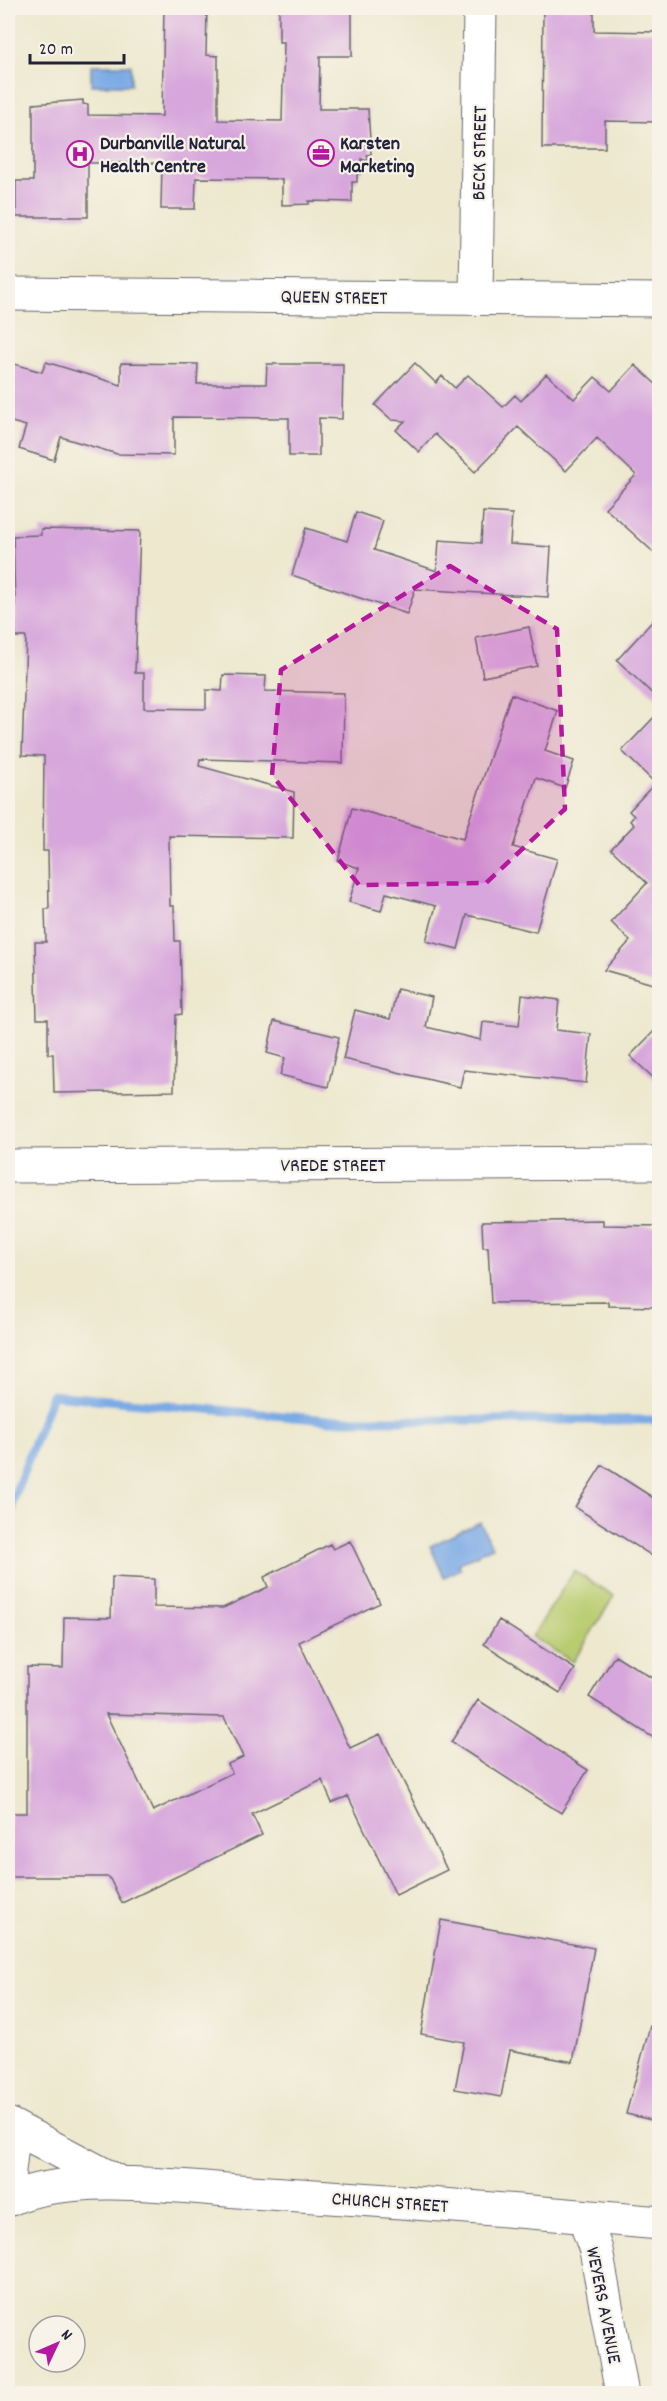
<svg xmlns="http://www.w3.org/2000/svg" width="667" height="2401" font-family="Dekko,sans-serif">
<rect width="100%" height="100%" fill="#f7f3e8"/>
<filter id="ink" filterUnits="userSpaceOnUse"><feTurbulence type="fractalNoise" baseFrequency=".0167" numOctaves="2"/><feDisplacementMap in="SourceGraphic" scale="12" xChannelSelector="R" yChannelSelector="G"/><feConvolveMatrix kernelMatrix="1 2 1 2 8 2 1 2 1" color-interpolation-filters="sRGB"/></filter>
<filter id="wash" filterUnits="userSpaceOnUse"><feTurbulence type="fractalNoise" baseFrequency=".008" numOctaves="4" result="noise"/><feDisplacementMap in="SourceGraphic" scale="24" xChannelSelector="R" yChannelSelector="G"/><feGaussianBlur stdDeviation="1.35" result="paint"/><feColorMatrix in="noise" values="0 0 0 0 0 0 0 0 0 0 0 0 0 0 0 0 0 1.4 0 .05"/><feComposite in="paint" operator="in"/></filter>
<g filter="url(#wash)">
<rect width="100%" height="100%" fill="#ede8ce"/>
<path fill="#b9cc6f" stroke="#6e7755" stroke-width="1.5" d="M 574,1571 L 614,1596 L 573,1662 L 532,1637 Z"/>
<path fill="#7caae5" stroke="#4f6690" stroke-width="1.5" d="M 91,65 L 131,65 L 131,85 L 91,85 Z
M 480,1522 L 492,1547 L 458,1564 L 461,1569 L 444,1577 L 430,1546 Z"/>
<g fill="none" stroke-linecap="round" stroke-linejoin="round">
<path stroke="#7caae5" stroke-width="9" d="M 11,1517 L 13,1500 L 52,1395 L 327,1420 L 660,1420"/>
</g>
<g id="blocks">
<path fill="#d7a6dc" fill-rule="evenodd" d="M 164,8 L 207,8 L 206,55 L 218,56 L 218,120 L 282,121 L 284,42 L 279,42 L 279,8 L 352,8 L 352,56 L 320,56 L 319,109 L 368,109 L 371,154 L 367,155 L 368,161 L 361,159 L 361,174 L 357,174 L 357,182 L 352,182 L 352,202 L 309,201 L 309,204 L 282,205 L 282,179 L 196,178 L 195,209 L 161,209 L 162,163 L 88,163 L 88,217 L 16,217 L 16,181 L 33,181 L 33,104 L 83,100 L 83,104 L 88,105 L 88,115 L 162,116 Z
M 543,8 L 594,8 L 594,31 L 660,32 L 660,122 L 605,121 L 605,148 L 542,148 Z
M 46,362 L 121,385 L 121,363 L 198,364 L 197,384 L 266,384 L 267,364 L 343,364 L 342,419 L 319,418 L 319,456 L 289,456 L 289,418 L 174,417 L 174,455 L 117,454 L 61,437 L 54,460 L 19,449 L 26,426 L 8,421 L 8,370 L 12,371 L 14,364 L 42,372 Z
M 415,363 L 436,383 L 442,376 L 455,388 L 468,375 L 503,407 L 515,395 L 521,401 L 546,374 L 574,399 L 595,377 L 611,391 L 635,365 L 660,388 L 660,558 L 605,508 L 636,475 L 597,438 L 566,471 L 518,427 L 475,472 L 435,434 L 419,452 L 396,430 L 405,421 L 392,420 L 375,405 Z
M 356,512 L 383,521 L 374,550 L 437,571 L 439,540 L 481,543 L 483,512 L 512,514 L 510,544 L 551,547 L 548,597 L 415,589 L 407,614 L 292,575 L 306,528 L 347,541 Z
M 41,529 L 140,531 L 135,673 L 144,673 L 144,708 L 206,709 L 206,690 L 222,691 L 223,675 L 266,676 L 265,691 L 344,693 L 343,763 L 200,759 L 199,766 L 294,792 L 293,838 L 169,836 L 170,906 L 174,906 L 175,941 L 180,941 L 182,1014 L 176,1015 L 174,1091 L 54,1093 L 53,1054 L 48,1054 L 48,1019 L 37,1019 L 35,942 L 46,942 L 45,909 L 49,909 L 48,851 L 43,851 L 44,756 L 22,755 L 26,637 L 16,637 L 13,536 L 41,535 Z
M 660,613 L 660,701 L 617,660 Z
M 529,627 L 537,666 L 483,677 L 476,638 Z
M 511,694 L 558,711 L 545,751 L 574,761 L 565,788 L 536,778 L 513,847 L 557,859 L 536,932 L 467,915 L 458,949 L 426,941 L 436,906 L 386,893 L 381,911 L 349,902 L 359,868 L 338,861 L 352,808 L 463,839 Z
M 660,711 L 660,986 L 604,970 L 630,941 L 611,922 L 647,883 L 611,849 L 634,825 L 630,821 L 634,816 L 629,811 L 655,783 L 622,751 Z
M 397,989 L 432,997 L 426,1027 L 481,1040 L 483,1022 L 519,1026 L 522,995 L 559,1000 L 556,1030 L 591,1034 L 586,1083 L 464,1070 L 460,1087 L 343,1059 L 355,1010 L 390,1019 Z
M 274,1021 L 339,1037 L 328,1087 L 280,1075 L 285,1058 L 267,1053 Z
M 660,1025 L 660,1084 L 630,1056 Z
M 603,1220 L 603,1225 L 660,1226 L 660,1307 L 608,1306 L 608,1302 L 491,1303 L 488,1247 L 483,1247 L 482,1222 Z
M 602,1465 L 660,1502 L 660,1561 L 575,1507 Z
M 350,1541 L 380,1603 L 299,1642 L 350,1748 L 380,1734 L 447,1870 L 396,1895 L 348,1796 L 332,1803 L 322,1780 L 252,1814 L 262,1835 L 122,1903 L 109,1877 L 11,1877 L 10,1813 L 27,1813 L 27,1667 L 63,1668 L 64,1617 L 111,1618 L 112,1577 L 154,1579 L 154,1607 L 223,1608 L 268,1587 L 264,1577 L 330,1544 L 333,1549 ZM 106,1714 L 224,1717 L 243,1757 L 228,1764 L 232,1773 L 153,1811 Z
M 499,1620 L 575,1669 L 560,1693 L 484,1644 Z
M 615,1655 L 660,1683 L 660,1742 L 589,1697 Z
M 478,1700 L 588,1770 L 561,1813 L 451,1742 Z
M 441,1920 L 594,1948 L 573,2062 L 510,2050 L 501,2097 L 455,2089 L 464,2042 L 421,2034 Z
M 650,2026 L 660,2027 L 660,2122 L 626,2114 Z"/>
</g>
</g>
<g filter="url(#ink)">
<use href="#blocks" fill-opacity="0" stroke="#69676e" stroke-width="1.5"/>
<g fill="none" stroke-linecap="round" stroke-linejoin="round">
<defs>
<path id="minor" d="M 8,294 L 660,300
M 476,298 L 480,8
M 8,1166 L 660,1163
M 584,2217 L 596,2250 L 622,2394"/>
<path id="major" d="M 8,2124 L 120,2183
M 8,2128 L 12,2145 L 8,2179
M 8,2200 C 68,2171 183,2187 251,2192 C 387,2200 523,2211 660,2223"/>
</defs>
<use href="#minor" stroke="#69676e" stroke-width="35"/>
<use href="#major" stroke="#69676e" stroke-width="35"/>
<use href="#minor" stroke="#fff" stroke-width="33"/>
<use href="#major" stroke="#fff" stroke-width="33"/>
</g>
</g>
<path fill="#b5179e" fill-opacity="0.2" stroke="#b5179e" stroke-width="4.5" stroke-dasharray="12 8" stroke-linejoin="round" d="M 450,566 L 557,629 L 565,809 L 486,883 L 359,885 L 272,775 L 281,670 Z"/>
<defs>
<symbol id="office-ring" viewBox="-11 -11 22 22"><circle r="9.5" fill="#f7f3e8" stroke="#b5179e" stroke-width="1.5"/><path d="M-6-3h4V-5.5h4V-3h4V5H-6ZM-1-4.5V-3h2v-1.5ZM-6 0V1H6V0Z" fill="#b5179e"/></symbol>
<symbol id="hospital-ring" viewBox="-11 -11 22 22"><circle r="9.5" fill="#f7f3e8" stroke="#b5179e" stroke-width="1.5"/><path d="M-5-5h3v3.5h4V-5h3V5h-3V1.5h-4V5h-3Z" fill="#b5179e"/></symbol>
</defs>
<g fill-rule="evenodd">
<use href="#office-ring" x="306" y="138" width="30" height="30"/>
<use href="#hospital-ring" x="65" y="139" width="30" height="30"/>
</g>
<g text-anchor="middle" stroke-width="4.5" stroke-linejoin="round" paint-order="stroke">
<g font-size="20" font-weight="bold" fill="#22223b" stroke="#f7f3e8" text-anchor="start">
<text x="100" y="149">Durbanville Natural<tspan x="100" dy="23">Health Centre</tspan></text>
<text x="340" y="149">Karsten<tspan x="340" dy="23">Marketing</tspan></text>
</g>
<g font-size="20" fill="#22223b" stroke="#f7f3e8">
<text transform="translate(478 153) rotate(-89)" y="7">BECK STREET</text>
<text transform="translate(334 296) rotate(1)" y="7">QUEEN STREET</text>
<text x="333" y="1171">VREDE STREET</text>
<text transform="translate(390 2201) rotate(4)" y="7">CHURCH STREET</text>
<text transform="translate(605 2305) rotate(79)" y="7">WEYERS AVENUE</text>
</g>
</g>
<rect width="667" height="2401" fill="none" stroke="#f7f3e8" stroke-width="30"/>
<g transform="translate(57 2344) rotate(46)"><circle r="28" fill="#f7f3e8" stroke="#a29fa3" stroke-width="1.5"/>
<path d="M0-4.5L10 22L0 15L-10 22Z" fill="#b5179e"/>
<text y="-9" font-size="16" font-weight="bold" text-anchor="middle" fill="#22223b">N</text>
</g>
<path d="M30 54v9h94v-9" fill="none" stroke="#22223b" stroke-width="3"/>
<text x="39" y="54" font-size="18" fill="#22223b" stroke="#f7f3e8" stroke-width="4.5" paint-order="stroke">20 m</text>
</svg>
